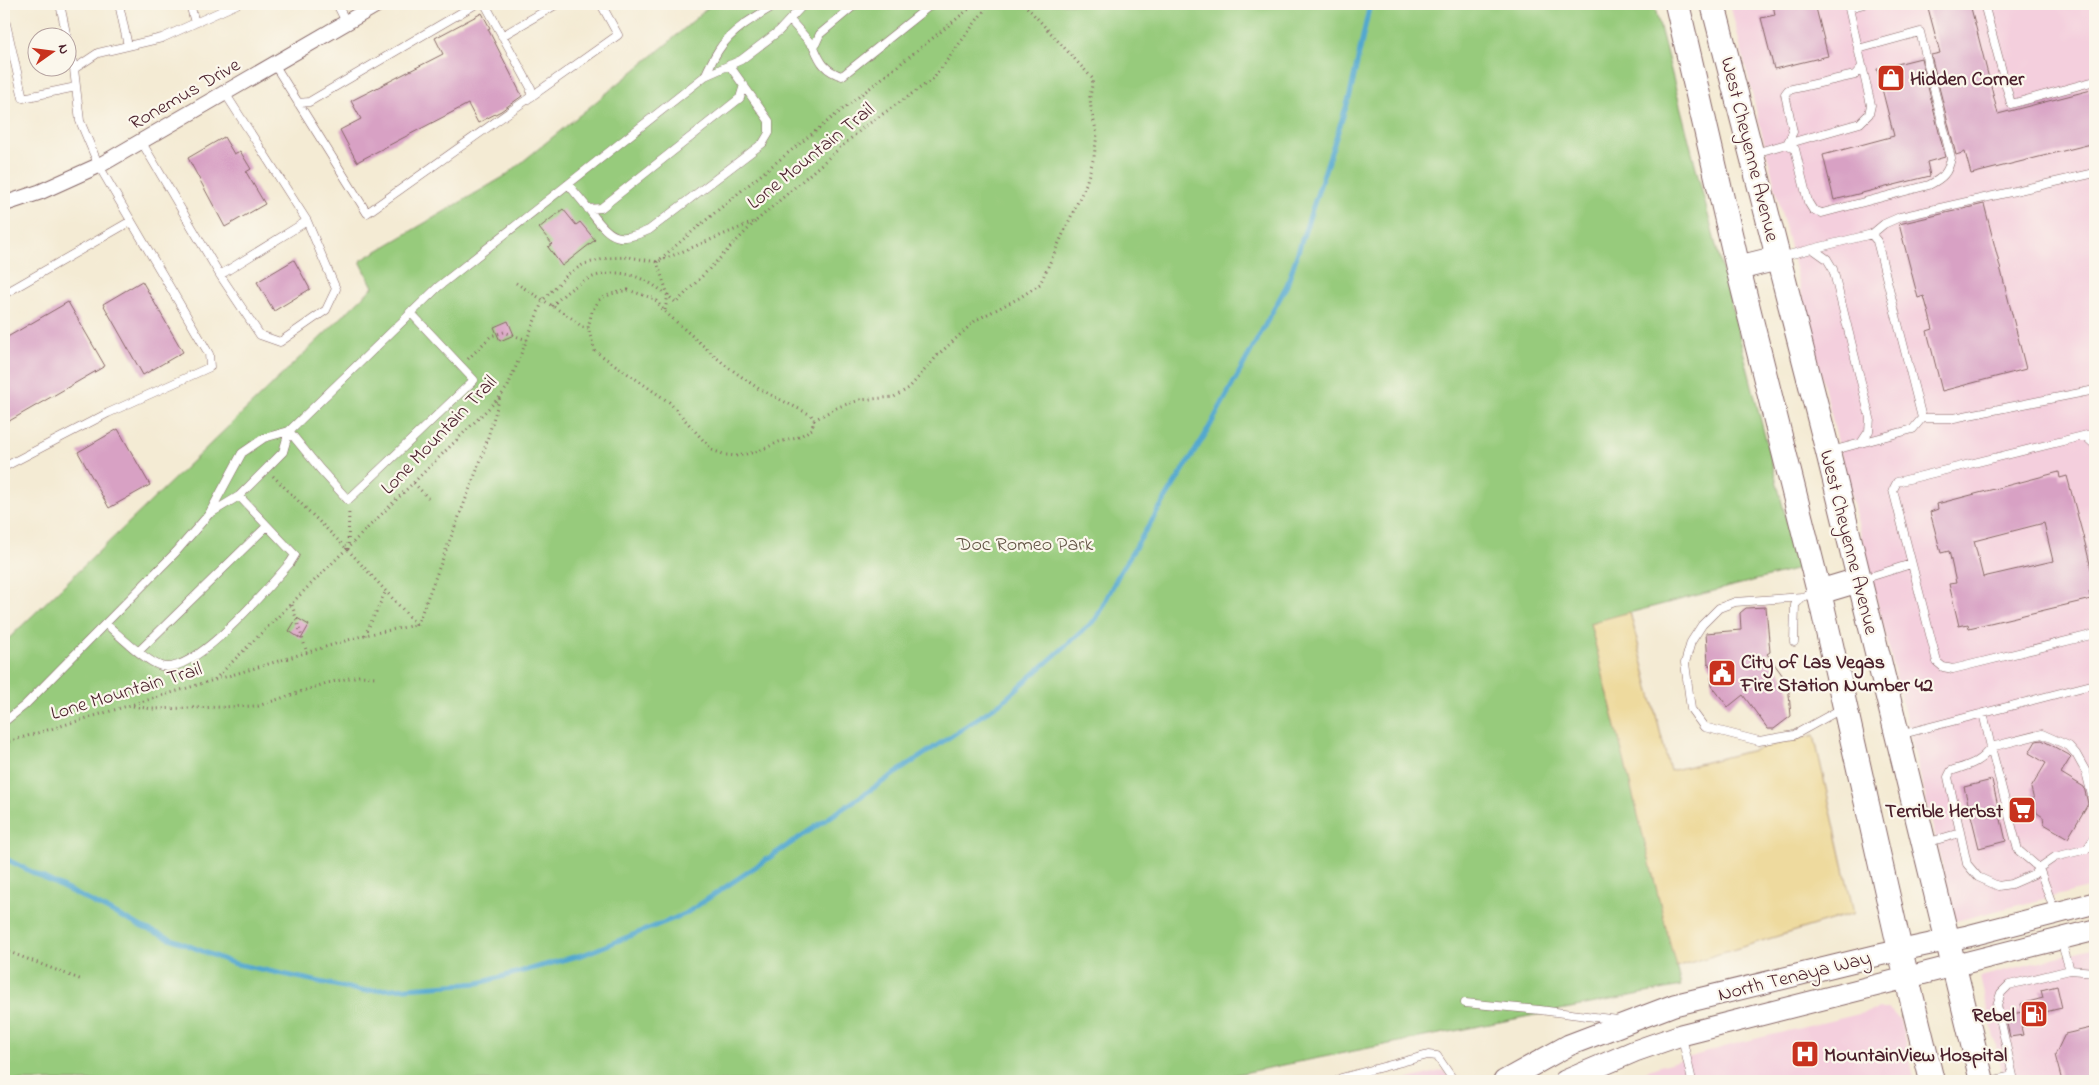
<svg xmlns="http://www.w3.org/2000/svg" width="2099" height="1085" font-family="'Indie Flower',sans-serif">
<rect width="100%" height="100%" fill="#fbf7ec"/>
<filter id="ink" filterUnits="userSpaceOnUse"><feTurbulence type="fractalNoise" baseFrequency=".02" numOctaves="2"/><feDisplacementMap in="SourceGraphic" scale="10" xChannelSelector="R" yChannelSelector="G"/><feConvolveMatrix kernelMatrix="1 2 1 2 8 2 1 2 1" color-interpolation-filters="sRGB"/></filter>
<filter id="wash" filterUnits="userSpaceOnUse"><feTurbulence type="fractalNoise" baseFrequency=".0096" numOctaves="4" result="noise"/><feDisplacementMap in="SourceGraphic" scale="20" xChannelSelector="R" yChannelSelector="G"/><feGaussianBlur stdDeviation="1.12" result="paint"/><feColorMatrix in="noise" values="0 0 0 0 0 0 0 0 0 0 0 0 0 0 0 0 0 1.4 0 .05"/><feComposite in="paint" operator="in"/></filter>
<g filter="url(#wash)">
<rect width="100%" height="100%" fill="#f4ebd4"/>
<path fill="#f4cfdd" d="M 1730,4 L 2095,4 L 2095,886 L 1956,921 Z
M 2095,947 L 2095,1081 L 2004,1081 L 1980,977 Z
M 1880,1009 L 1889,1009 L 1900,1020 L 1915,1081 L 1617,1081 L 1663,1065 L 1738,1043 Z
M 1444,1070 L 1451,1081 L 1401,1081 Z"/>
<path fill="#97cb7c" stroke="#707554" d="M 712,4 L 1654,4 L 1799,569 L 1590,623 L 1681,986 L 1203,1081 L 4,1081 L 4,643 L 373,287 L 360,261 L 505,176 L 668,43 Z"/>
<path fill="#eeda9e" stroke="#9c7c64" d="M 1630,612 L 1670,771 L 1814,735 L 1854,913 L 1676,967 L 1590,623 Z"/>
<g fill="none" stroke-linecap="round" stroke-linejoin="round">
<path stroke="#52a8cf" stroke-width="5" d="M 4,858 L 142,927 L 232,963 L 362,991 L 479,983 L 585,954 L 685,914 L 1002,702 L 1096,619 L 1120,572 L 1205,435 L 1287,285 L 1350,95 L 1370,4"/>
</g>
<g id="blocks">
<path fill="#d8a1c4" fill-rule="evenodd" d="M 1773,4 L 1815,4 L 1828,56 L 1774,69 L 1761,18 L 1775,15 Z
M 1927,4 L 1970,4 L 1998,114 L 2095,89 L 2095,143 L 1971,174 L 1965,152 L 1956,155 L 1931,55 L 1940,53 Z
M 482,13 L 490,28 L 488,29 L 522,96 L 501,111 L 478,123 L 468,104 L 357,162 L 340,130 L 361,119 L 351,101 L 443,54 L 435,38 Z
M 1921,58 L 1945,157 L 1927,162 L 1930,176 L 1834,200 L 1823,155 L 1894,136 L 1877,69 Z
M 224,137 L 234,154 L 240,151 L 251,169 L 246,172 L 265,204 L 225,227 L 188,158 Z
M 1984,204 L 2026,369 L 1942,391 L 1927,331 L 1933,329 L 1924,296 L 1918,298 L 1899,224 Z
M 563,209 L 576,225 L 580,222 L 595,240 L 562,266 L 548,247 L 552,244 L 539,228 Z
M 294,260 L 310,289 L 274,311 L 257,282 Z
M 142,281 L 183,352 L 143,375 L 103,304 Z
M 68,302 L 105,366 L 4,424 L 4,339 Z
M 508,321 L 514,335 L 500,341 L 494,327 Z
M 118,429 L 150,485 L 109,508 L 78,452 Z
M 2059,472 L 2060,478 L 2067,476 L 2085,543 L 2095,585 L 2095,591 L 2089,592 L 2091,599 L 1969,628 L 1968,624 L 1959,626 L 1949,584 L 1956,583 L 1949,551 L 1941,553 L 1930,512 L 1938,509 L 1937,504 ZM 2044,523 L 2053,561 L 1983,577 L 1974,541 Z
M 1766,607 L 1770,652 L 1767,654 L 1788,683 L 1791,716 L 1774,729 L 1768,729 L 1743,695 L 1728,707 L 1712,686 L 1711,677 L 1716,674 L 1708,663 L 1706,633 L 1741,630 L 1740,613 L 1746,608 Z
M 297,618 L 309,625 L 301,639 L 289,631 Z
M 2042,740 L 2069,755 L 2071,757 L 2061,773 L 2084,787 L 2088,804 L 2068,838 L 2044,824 L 2043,817 L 2037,813 L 2031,788 L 2046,763 L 2029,753 L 2036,741 Z
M 1992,780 L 2006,841 L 1979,848 L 1964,787 Z
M 2057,986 L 2062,1008 L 2041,1013 L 2043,1021 L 2021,1027 L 2023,1035 L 2010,1037 L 2005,1015 L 2023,1012 L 2021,1004 L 2043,998 L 2041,990 Z
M 2095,1027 L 2095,1081 L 2062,1081 L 2055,1055 L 2065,1034 Z"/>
</g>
</g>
<g filter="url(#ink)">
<use href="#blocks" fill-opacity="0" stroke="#866666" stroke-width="1"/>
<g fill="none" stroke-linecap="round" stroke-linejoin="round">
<defs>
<path id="lane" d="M 60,4 L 67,38
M 119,4 L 128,46
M 190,4 L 195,23
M 337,4 L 346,22
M 485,4 L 531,88 L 531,97
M 856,4 L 820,34 L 814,47 C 820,62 825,71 842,76 L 932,4
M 1984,4 L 2011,104 L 2095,81
M 1849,8 L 1864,4
M 4,15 L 23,98 L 76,87
M 790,20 L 814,47
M 502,36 L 557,4
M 68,39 L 74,69
M 1858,49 L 1920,32 L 1951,158 C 1948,173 1943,178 1929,185 L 1822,213 L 1813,210 L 1808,202 L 1795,149 L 1787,144 L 1793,132 L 1785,94 L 1788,90 L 1855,75 L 1862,67
M 274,64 L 367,213 L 618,35 L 601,4
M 705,76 C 709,67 713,59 718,51 C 731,30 756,16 777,4
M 298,103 L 309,102 L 476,4
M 141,141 L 220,275 L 260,335 L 280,342 L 326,310 L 336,289 L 307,221 L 225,93
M 1755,153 L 1860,123 L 1869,114 L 1871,105 L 1848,4
M 568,184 C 576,194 585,204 593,215 C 611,239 620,243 649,230 L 763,143 L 769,133 L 769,121 L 729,65
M 588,209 L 601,208 L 740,98 L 744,85
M 1813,249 L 1827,259 L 1833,269 L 1870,418 L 1869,431 L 1861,443
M 1780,257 L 1872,234 L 1884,224 L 1900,217 L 2095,173
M 220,275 L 307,221
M 4,294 L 131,221
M 1922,418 L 1954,418 L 2095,390
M 289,431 L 320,469 L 348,500 L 474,380 L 410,312
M 2095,433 L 1897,482 L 1893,490 L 1937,662 L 1943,667 L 1953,669 L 2095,634
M 2085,436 L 2095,445
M 1831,451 L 1913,429 L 1922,418 L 1877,241 L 1871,234
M 4,467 L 108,413 L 210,367 L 209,354 L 99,166 L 80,121 L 74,69 L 98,53 L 162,38 L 237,4
M 211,513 L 239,496 L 283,452 L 289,431
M 1863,579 L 1911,564
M 1817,593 L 1802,597 L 1735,602 L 1719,608 L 1702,625 L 1691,642 L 1685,663 L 1691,709 L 1704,727 L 1759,741 L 1794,735 L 1841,709
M 106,624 C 119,635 145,661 161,666 C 194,677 268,587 290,563 L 295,555 L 239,496
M 1794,642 L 1795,605 L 1802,597
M 139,651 L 267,526
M 1983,713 L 1991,747 L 2042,734 L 2069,746 L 2076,754 L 2086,772 L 2095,807
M 4,722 L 25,705 L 176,552 L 209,514 L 242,453 L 264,438 L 289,431 L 438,287 L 705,76 L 741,60 L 779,31 L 804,4
M 1899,735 L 2095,684
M 1991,747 L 2018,850 L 2039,868 L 2034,874 L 2011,884 L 1998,886 L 1978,877 L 1967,864 L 1948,777 L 1951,771 C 1969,765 1980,763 1991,747 Z
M 1926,843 L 1960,833
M 2055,912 L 2039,868 L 2055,857 L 2087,849 L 2095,837
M 2061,941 L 2070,970 L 2095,972
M 1465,1003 L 1540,1010 L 1618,1020
M 1682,1037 L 1692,1081
M 1337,1081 L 1341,1078 L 1428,1055 L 1437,1056 L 1454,1081
M 1990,1081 L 2013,1076 L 1997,1005 L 2001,993 L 2009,985 L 2070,970"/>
<path id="street" d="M 4,204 L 40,192 L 102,164 L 378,4"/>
<path id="secondary" d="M 1504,1081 L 1569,1045 L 1674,1005 L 1879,955 L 1968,936 L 2095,903
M 1565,1081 L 1635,1051 L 1681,1035 L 2095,930"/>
<path id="primary" d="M 1677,4 L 1738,268 L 1819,592 L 1900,950 L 1932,1081
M 1713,4 L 1828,452 L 1982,1081
M 1738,268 L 1778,258
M 1819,592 L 1859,580"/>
</defs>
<use href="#lane" stroke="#866666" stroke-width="9"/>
<use href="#street" stroke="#866666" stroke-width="17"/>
<use href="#secondary" stroke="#866666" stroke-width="23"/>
<use href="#primary" stroke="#866666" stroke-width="26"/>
<path stroke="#866666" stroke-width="3" stroke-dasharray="1 4" stroke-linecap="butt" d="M 516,283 L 573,319 L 582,327 L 588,328
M 628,290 L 655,299 L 664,311 L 725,365 L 759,389 L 811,415 L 814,420 L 812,429 L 797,438 L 779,442 L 759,451 L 738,456 L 726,455 L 712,450 L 669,402 L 595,351 L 588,328 L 592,311 L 599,300 L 611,294 Z
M 552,306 C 593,263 633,262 676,303 L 755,222
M 665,310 L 668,295 L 657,262 C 760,172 869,90 975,4
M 468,359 L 491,336 L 504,332 L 527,340
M 814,420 L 838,407 L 860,400 L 894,397 L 909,388 L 938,355 L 976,320 L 1019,298 L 1040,284 L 1086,184 L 1094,157 L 1097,134 L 1091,109 L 1090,97 L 1093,79 L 1024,4
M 273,476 L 348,550 L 417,625
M 414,483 L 428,498
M 348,549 L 349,510
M 292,605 L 307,653
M 417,625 L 482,457 L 500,397
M 365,635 L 386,591
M 215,680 L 365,635 L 416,625
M 133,706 L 152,709 L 258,706 L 327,683 L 359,676 L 376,677
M 4,743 L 214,680 L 500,397 L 508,386 L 543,300 L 568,274 L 584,264 L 608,258 L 629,257 L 657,262 L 756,221 L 864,127 L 933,79 L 989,4
M 4,950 L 82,980"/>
<use href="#lane" stroke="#fff" stroke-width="8"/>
<use href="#street" stroke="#fff" stroke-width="15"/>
<use href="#secondary" stroke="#fff" stroke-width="21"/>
<use href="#primary" stroke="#fff" stroke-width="24"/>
</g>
</g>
<defs>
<symbol id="shop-square" viewBox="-11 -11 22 22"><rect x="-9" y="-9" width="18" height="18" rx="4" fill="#c8321e" stroke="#fbf7ec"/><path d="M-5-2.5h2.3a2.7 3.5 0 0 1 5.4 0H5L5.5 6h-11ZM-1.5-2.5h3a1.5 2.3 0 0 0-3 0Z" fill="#fff"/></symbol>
<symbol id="civic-square" viewBox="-11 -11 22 22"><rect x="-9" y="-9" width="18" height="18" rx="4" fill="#c8321e" stroke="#fbf7ec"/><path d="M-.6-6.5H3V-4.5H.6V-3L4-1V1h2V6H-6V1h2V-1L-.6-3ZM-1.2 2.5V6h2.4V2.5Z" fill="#fff"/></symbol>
<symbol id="supermarket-square" viewBox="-11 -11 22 22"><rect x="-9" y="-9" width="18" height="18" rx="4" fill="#c8321e" stroke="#fbf7ec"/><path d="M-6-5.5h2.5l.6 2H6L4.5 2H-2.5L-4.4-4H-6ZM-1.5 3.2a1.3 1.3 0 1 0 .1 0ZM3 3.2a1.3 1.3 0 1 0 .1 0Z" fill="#fff"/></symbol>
<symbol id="fuel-square" viewBox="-11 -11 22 22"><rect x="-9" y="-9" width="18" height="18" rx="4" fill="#c8321e" stroke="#fbf7ec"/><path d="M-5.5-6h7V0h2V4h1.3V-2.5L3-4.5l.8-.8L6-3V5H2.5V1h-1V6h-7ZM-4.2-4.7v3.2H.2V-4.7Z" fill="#fff"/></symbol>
<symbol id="hospital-square" viewBox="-11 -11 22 22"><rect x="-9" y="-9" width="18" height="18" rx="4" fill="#c8321e" stroke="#fbf7ec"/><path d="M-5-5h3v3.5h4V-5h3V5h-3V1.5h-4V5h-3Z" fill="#fff"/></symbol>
</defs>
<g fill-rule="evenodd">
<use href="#shop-square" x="1875" y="62" width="32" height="32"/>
<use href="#civic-square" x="1706" y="657" width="32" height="32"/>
<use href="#supermarket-square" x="2006" y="794" width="32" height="32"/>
<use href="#fuel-square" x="2018" y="998" width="32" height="32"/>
<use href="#hospital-square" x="1789" y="1038" width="32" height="32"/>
</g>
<g text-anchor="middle" stroke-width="4.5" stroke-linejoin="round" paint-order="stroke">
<g font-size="20" font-weight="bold" fill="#4a1f2b" stroke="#fbf7ec" text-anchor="start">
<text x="1910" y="85">Hidden Corner</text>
<text x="1741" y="668">City of Las Vegas<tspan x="1741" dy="23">Fire Station Number 42</tspan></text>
<text x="2003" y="817" text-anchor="end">Terrible Herbst</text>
<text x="2015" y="1021" text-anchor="end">Rebel</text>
<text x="1824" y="1061">MountainView Hospital</text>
</g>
<g font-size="20" fill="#4a1f2b" stroke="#fbf7ec">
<text transform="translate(184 93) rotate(-30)" y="7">Ronemus Drive</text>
<text transform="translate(1751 149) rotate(76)" y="7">West Cheyenne Avenue</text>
<text transform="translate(810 155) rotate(-39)" y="7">Lone Mountain Trail</text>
<text transform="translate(438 434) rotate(-46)" y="7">Lone Mountain Trail</text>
<text transform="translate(1850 542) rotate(76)" y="7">West Cheyenne Avenue</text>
<text transform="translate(126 690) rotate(-17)" y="7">Lone Mountain Trail</text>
<text transform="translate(1794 975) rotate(-14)" y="7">North Tenaya Way</text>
</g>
<g font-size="20" fill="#615343" stroke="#fbf7ec">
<text x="1025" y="550">Doc Romeo Park</text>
</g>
</g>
<rect width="2099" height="1085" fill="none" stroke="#fbf7ec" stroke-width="20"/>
<g transform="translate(52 52) rotate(76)"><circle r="24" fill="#fbf7ec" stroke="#b4a19f"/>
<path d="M0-4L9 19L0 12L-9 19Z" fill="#c8321e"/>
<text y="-8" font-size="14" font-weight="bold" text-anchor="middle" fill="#4a1f2b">N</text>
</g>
</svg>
